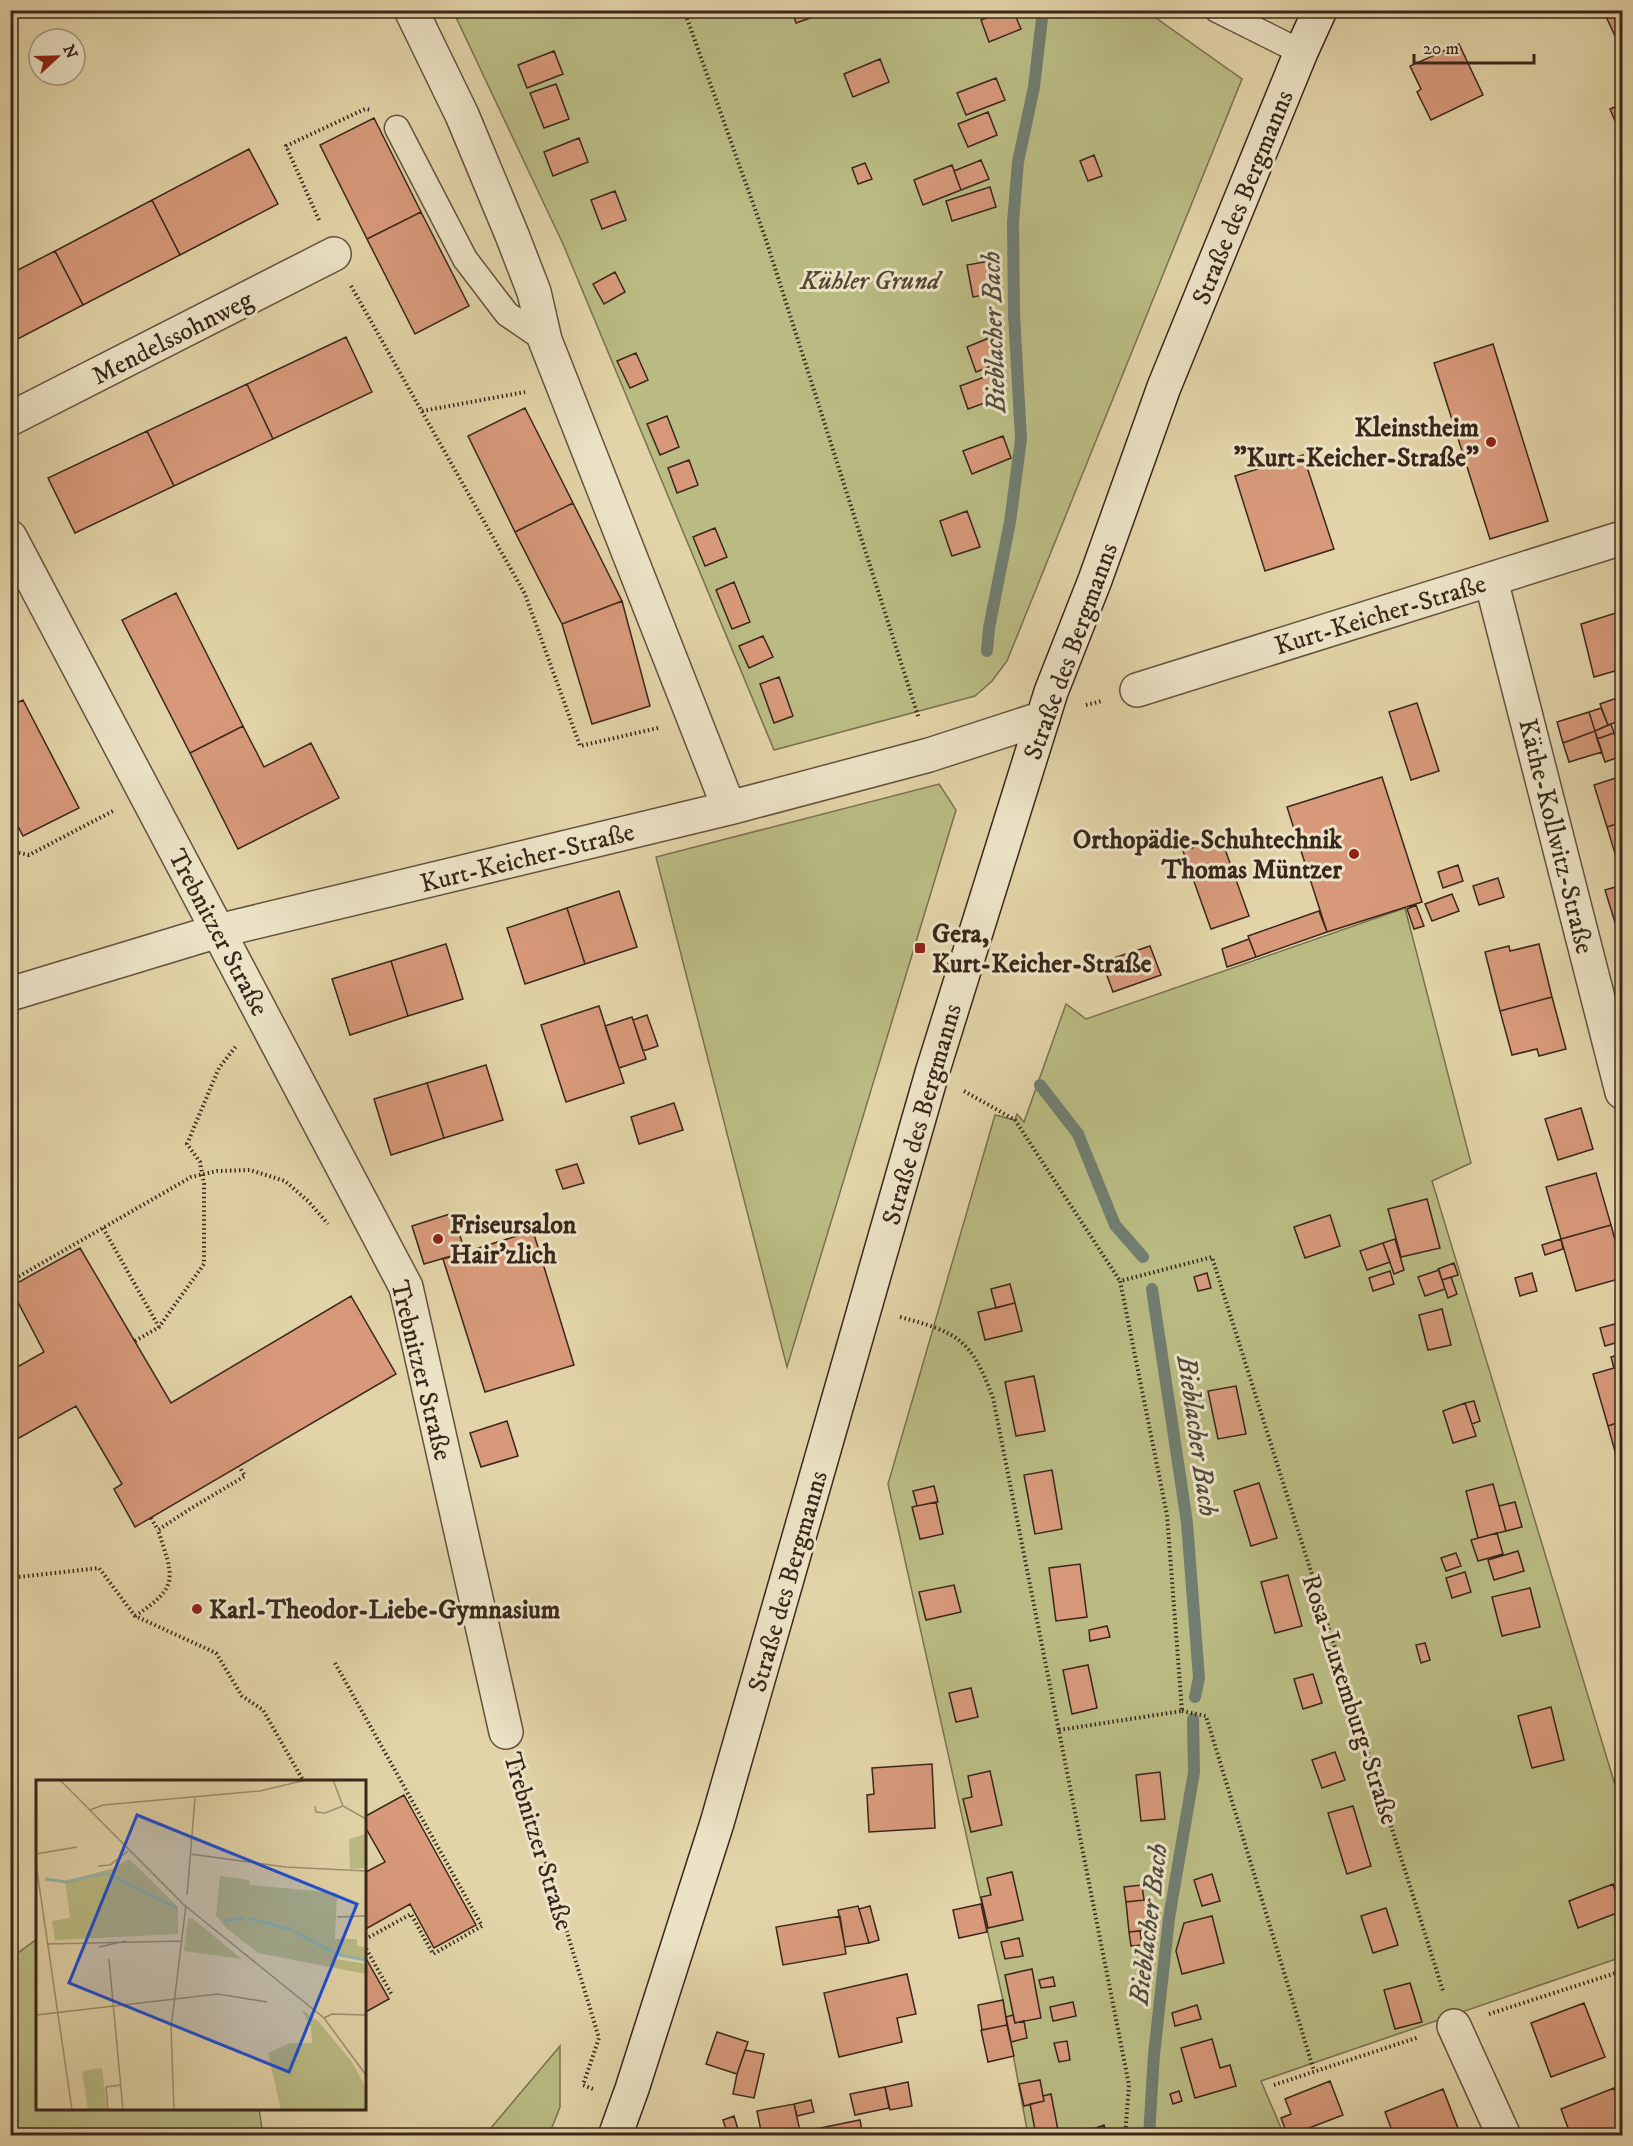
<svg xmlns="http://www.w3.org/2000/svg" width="1633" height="2146" font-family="'IM FELL DW Pica',serif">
<rect width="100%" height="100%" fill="#e2d4a8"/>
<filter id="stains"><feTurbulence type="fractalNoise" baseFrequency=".00333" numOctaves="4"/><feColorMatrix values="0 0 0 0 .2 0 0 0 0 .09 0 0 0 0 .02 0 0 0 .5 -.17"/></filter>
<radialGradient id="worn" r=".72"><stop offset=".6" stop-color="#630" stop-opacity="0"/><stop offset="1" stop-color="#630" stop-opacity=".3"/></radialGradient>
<path fill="#babb83" stroke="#7a7150" stroke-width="1.5" d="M 453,11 L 1146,11 L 1242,79 L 1007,661 L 992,681 L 975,696 L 774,750 L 563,244 Z
M 939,784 L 956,810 L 787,1367 L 656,857 Z
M 1405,908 L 1471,1163 L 1432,1181 L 1622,1808 L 1622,1957 L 1261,2081 L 1284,2135 L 1028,2135 L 1003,2000 L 888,1484 L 995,1115 L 1015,1120 L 1017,1114 L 1024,1122 L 1066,1004 L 1086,1019 Z
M 37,1939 L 38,2108 L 259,2109 L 263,2135 L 11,2135 L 11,1958 Z
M 560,2046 L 560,2107 L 549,2135 L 485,2135 Z"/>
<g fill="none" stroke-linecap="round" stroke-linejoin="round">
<path stroke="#717e71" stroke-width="12" d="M 987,651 L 989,628 L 1010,522 L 1021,439 L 1014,315 L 1013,222 L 1018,162 L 1034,87 L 1043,10
M 1040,1085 L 1078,1134 L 1115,1225 L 1143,1257
M 1152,1289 L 1187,1523 L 1199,1678 L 1195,1697
M 1149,2136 L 1154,2055 L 1169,1918 L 1194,1772 L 1193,1719"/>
</g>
<path fill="#d7997a" stroke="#3a271c" stroke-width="1.5" d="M 792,10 L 833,10 L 796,23 Z
M 1007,10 L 1013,10 L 1021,29 L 989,42 L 981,20 Z
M 1603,10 L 1622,10 L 1622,48 L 1621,49 Z
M 1459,44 L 1483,95 L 1431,120 L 1417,92 L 1421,89 L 1410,66 Z
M 554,51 L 563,74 L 527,88 L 518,65 Z
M 880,59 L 889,82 L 853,97 L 844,74 Z
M 996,78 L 1005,100 L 966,115 L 957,93 Z
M 556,84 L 569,119 L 544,128 L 530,93 Z
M 1622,104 L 1622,138 L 1610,109 Z
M 988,112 L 997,135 L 968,147 L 958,124 Z
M 374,118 L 421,212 L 367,239 L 320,145 Z
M 579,138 L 588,162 L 553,176 L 544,152 Z
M 249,149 L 278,204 L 180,255 L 152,200 Z
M 1094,155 L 1102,176 L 1088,181 L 1080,161 Z
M 981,160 L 989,179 L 961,190 L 954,171 Z
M 865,163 L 872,179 L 858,184 L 852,168 Z
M 952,165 L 961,190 L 923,205 L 914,180 Z
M 990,187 L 996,207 L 952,221 L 946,201 Z
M 615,191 L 626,220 L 602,229 L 591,200 Z
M 152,200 L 180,255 L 83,305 L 55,251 Z
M 421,212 L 469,306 L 415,334 L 367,239 Z
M 55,251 L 83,305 L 10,343 L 10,274 Z
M 995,260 L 1001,292 L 973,297 L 967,265 Z
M 615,272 L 625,292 L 604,304 L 593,284 Z
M 346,337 L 372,392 L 273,439 L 247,384 Z
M 989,338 L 999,363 L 976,372 L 967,347 Z
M 1493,344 L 1548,521 L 1490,539 L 1434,363 Z
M 636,353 L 648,380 L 630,388 L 617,361 Z
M 990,375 L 998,398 L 968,409 L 960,386 Z
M 247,384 L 273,439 L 174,486 L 147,431 Z
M 525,408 L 573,503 L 515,532 L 468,436 Z
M 667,416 L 679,447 L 660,455 L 647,424 Z
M 147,431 L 174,486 L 75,533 L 48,478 Z
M 1003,436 L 1011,458 L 972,474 L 963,451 Z
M 1303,455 L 1334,549 L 1265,571 L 1235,476 Z
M 689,460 L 698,485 L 677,493 L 668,468 Z
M 573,503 L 622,601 L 562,624 L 515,532 Z
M 967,511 L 980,547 L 952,556 L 940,521 Z
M 715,528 L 727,557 L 705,566 L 693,537 Z
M 734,582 L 750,622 L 732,629 L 716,590 Z
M 176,593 L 243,726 L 190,753 L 122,620 Z
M 622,601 L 650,706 L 592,724 L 562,624 Z
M 1622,611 L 1622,669 L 1594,677 L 1581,624 Z
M 763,636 L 773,657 L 749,668 L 739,646 Z
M 779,677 L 793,716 L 774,723 L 760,684 Z
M 1622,696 L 1622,720 L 1608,725 L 1600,704 Z
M 23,700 L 79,808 L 23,836 L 10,811 L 10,706 Z
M 1417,703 L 1439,771 L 1411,780 L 1389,712 Z
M 1601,708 L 1608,725 L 1595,731 L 1589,712 Z
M 1589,712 L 1595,731 L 1563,743 L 1557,722 Z
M 1611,724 L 1614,733 L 1597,739 L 1595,731 Z
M 243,726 L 264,767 L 311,743 L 339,798 L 238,849 L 190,753 Z
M 1595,731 L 1602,752 L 1569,762 L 1563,743 Z
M 1614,733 L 1622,756 L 1605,762 L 1597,739 Z
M 1622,776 L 1622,822 L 1607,827 L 1594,785 Z
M 1382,777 L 1422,902 L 1327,932 L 1287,807 Z
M 1622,822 L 1622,869 L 1620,870 L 1607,827 Z
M 1221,838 L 1249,916 L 1211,929 L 1183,851 Z
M 1458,865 L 1463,881 L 1443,888 L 1438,872 Z
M 1498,878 L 1504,897 L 1479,905 L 1473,886 Z
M 1622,885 L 1622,931 L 1618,932 L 1605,890 Z
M 619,891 L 637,947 L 585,964 L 567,908 Z
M 1452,894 L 1459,911 L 1432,921 L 1425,904 Z
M 1416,905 L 1424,926 L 1414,929 L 1407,909 Z
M 567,908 L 585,964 L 525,984 L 507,928 Z
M 1319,911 L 1327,932 L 1256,957 L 1248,936 Z
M 1249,939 L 1256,957 L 1227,967 L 1222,949 Z
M 446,944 L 463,999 L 408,1016 L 391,961 Z
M 1539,944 L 1552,997 L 1500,1011 L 1485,952 L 1509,946 L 1510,951 Z
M 1150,946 L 1161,975 L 1113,992 L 1102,962 Z
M 391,961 L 408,1016 L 350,1035 L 332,979 Z
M 1552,997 L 1566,1049 L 1539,1056 L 1537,1049 L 1512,1055 L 1500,1011 Z
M 599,1006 L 624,1083 L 566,1102 L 541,1025 Z
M 647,1015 L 658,1046 L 643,1051 L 633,1020 Z
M 632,1017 L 646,1059 L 619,1068 L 605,1026 Z
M 486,1065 L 503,1120 L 444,1138 L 427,1083 Z
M 427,1083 L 444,1138 L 391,1155 L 374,1099 Z
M 674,1103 L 683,1130 L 639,1144 L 631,1117 Z
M 1581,1108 L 1593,1149 L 1558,1160 L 1545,1119 Z
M 577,1164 L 584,1183 L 563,1189 L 556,1170 Z
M 1596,1173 L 1611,1225 L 1561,1239 L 1546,1187 Z
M 1427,1199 L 1440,1248 L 1401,1257 L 1388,1209 Z
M 453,1213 L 465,1252 L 424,1264 L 412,1226 Z
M 1330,1215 L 1340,1246 L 1305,1258 L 1294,1227 Z
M 1611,1225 L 1622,1266 L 1622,1278 L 1576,1291 L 1561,1239 Z
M 533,1231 L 574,1365 L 485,1392 L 443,1259 Z
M 1395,1239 L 1404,1270 L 1394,1274 L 1383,1243 Z
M 1561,1239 L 1563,1249 L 1545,1255 L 1542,1245 Z
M 1383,1243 L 1390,1262 L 1367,1270 L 1360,1251 Z
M 80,1248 L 171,1403 L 351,1296 L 396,1374 L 135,1527 L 114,1489 L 122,1484 L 76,1406 L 10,1443 L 10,1371 L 44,1352 L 10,1287 Z
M 1454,1263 L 1458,1275 L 1442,1280 L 1438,1269 Z
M 1439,1270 L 1445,1289 L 1425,1296 L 1418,1277 Z
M 1390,1271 L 1394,1284 L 1373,1291 L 1369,1278 Z
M 1207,1273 L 1211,1288 L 1198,1291 L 1194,1277 Z
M 1532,1273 L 1537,1291 L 1520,1296 L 1515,1278 Z
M 1451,1277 L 1457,1294 L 1448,1298 L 1442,1280 Z
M 1010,1284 L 1015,1303 L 996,1308 L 991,1289 Z
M 1015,1303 L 1022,1331 L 985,1340 L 978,1312 Z
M 1442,1309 L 1451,1345 L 1428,1350 L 1419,1315 Z
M 1622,1322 L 1622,1341 L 1605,1346 L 1600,1328 Z
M 1622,1354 L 1622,1421 L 1608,1426 L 1593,1374 L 1614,1368 L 1611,1357 Z
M 1034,1376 L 1045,1431 L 1016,1436 L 1005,1382 Z
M 1236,1386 L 1246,1434 L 1218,1439 L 1208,1391 Z
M 1474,1401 L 1480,1421 L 1472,1424 L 1465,1403 Z
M 1465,1403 L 1476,1436 L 1453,1443 L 1443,1411 Z
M 507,1421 L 518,1456 L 481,1467 L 470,1433 Z
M 1622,1421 L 1622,1477 L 1608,1426 Z
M 1052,1470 L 1062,1529 L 1035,1534 L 1024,1475 Z
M 1259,1483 L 1277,1538 L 1251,1546 L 1234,1491 Z
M 1493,1484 L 1506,1531 L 1478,1538 L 1466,1491 Z
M 934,1486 L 938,1502 L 917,1506 L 913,1491 Z
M 936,1502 L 943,1534 L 920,1539 L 912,1507 Z
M 1515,1502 L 1522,1527 L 1506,1531 L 1499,1506 Z
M 1497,1533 L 1503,1554 L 1478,1561 L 1471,1540 Z
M 1518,1551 L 1524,1571 L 1494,1580 L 1488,1560 Z
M 1456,1553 L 1461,1566 L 1446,1571 L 1441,1558 Z
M 1080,1564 L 1087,1617 L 1056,1621 L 1049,1568 Z
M 1465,1572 L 1471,1592 L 1452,1598 L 1446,1578 Z
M 1288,1575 L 1302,1626 L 1275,1633 L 1261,1582 Z
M 954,1585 L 961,1612 L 926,1620 L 919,1592 Z
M 1530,1588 L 1540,1627 L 1502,1636 L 1492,1597 Z
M 1107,1626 L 1110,1637 L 1090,1641 L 1089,1630 Z
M 1425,1643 L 1430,1660 L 1421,1663 L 1416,1645 Z
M 1088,1665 L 1097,1708 L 1072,1714 L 1063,1670 Z
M 1313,1674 L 1322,1703 L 1303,1709 L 1294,1679 Z
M 971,1688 L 978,1717 L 956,1722 L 949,1693 Z
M 1551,1707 L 1564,1760 L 1532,1768 L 1518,1716 Z
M 1335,1752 L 1345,1780 L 1322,1788 L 1312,1760 Z
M 932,1764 L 935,1828 L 869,1832 L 867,1795 L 874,1794 L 872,1768 Z
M 990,1771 L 1002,1825 L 971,1832 L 963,1799 L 972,1797 L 968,1776 Z
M 1160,1772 L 1165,1819 L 1141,1821 L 1136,1775 Z
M 404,1795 L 476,1925 L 434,1948 L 410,1904 L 364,1930 L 364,1873 L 385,1862 L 364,1825 L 364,1817 Z
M 1353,1806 L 1371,1866 L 1347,1874 L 1328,1813 Z
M 1012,1872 L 1023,1920 L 988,1928 L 981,1897 L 991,1895 L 987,1878 Z
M 1212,1874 L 1220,1901 L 1202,1906 L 1194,1880 Z
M 1613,1884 L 1622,1911 L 1578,1928 L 1569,1901 Z
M 1142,1885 L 1144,1900 L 1126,1902 L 1124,1887 Z
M 1152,1899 L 1156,1929 L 1129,1932 L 1126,1902 Z
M 981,1904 L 987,1932 L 959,1938 L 953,1910 Z
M 858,1906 L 869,1943 L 845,1947 L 838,1910 Z
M 870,1906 L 879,1940 L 869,1943 L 859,1909 Z
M 1386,1908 L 1398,1945 L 1373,1953 L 1361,1916 Z
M 840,1916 L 846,1954 L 783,1965 L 776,1927 Z
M 1212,1916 L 1224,1963 L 1182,1974 L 1176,1951 L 1184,1923 Z
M 1140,1931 L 1142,1945 L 1131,1946 L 1129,1932 Z
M 1019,1938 L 1023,1956 L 1005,1959 L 1001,1942 Z
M 364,1955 L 389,1999 L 364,2013 Z
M 1032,1969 L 1041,2018 L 1015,2023 L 1005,1975 Z
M 907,1974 L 916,2014 L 897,2018 L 902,2042 L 839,2057 L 824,1993 Z
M 1053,1977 L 1055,1986 L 1041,1988 L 1039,1980 Z
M 1410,1983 L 1422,2022 L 1395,2029 L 1384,1990 Z
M 1003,2000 L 1007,2025 L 982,2030 L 978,2005 Z
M 1073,2002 L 1076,2016 L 1053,2021 L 1050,2007 Z
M 1584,2003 L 1605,2057 L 1551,2077 L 1531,2023 Z
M 1197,2005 L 1201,2019 L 1175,2026 L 1172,2013 Z
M 1013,2015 L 1015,2023 L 1024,2021 L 1027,2038 L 1011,2042 L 1006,2017 Z
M 1007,2025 L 1014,2056 L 988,2062 L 981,2030 Z
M 717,2032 L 748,2042 L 737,2074 L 706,2064 Z
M 1212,2039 L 1220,2068 L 1230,2065 L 1236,2086 L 1195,2098 L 1181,2048 Z
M 1067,2041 L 1070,2060 L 1059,2062 L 1054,2043 Z
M 745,2050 L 764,2054 L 754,2098 L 733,2094 L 737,2074 Z
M 1040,2080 L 1044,2101 L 1024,2106 L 1019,2084 Z
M 1330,2081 L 1343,2115 L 1288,2136 L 1281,2118 L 1291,2114 L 1285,2099 Z
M 908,2082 L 912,2106 L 890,2110 L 885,2087 Z
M 885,2087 L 889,2108 L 855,2115 L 850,2094 Z
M 1614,2088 L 1622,2110 L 1622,2136 L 1571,2136 L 1561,2109 Z
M 1443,2089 L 1461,2136 L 1394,2136 L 1385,2112 Z
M 1179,2091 L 1182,2101 L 1173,2104 L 1170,2094 Z
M 1051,2094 L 1058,2130 L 1036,2135 L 1030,2104 L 1044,2101 L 1043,2096 Z
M 811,2100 L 814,2112 L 797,2116 L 794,2104 Z
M 794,2104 L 800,2131 L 780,2136 L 762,2136 L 757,2111 Z
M 734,2116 L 740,2136 L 728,2136 L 723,2120 Z
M 860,2120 L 863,2136 L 806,2136 L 805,2131 Z
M 1104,2125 L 1107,2136 L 1074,2136 Z"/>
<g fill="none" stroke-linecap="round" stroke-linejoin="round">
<defs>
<path id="service" d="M 1217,10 L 1301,52
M 397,128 L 465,259 L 507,314 L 545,340"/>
<path id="minor" d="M 411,10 L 462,115 L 512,235 L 534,292 L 545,340 L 729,808
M 10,419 L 334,254
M 10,537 L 406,1287 L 506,1732
M 1491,580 L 1622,1092
M 1137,690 L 1622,538
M 10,994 L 218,931 L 729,808 L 929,755 L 1043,718
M 1454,2026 L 1504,2136"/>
<path id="secondary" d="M 615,2136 L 632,2089 L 717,1823 L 932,1073 L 1051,692 L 1095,580 L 1164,387 L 1301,52 L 1320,10"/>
</defs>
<use href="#service" stroke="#64523f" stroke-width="27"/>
<use href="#minor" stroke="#64523f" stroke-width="36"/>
<use href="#secondary" stroke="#3a271c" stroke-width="36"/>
<path stroke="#3a271c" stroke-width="4" stroke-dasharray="1.5 3" stroke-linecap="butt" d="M 684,10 L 766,240 L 919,719
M 319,220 L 286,146 L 365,109 L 372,110
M 351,286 L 525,594 L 580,746 L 658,728
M 422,411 L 525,392
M 1086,705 L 1102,701
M 10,851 L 29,855 L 113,811
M 964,1091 L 1015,1120 L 1120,1281
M 103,1228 L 159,1327
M 11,1281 L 191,1177 L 217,1171 L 250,1170 L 285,1181 L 308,1201 L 328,1224
M 900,1317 C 959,1333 971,1339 993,1398 L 1129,2085 L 1125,2136
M 135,1341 L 159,1327 L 204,1264 L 204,1184 L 200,1162 L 187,1144 L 219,1068 L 237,1045
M 151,1518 L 158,1530
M 10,1578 L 99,1568 L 135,1616 L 216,1653 L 242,1696 L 263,1710 L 304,1782
M 135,1616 C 181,1586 173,1577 158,1530 L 190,1509 L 245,1476 L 239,1466
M 335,1663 L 482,1926 L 433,1954 L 411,1914 L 364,1940
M 1182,1711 L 1206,1716 L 1314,2071
M 1059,1730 L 1182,1711 L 1167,1515 L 1120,1281 L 1212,1257 L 1443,1991
M 517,1767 L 599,2038 L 583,2085 L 593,2089
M 364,1945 L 392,1995
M 1489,2014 L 1622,1971
M 1274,2085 L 1419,2037"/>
<use href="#service" stroke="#ece3c6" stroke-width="24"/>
<use href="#minor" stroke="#ece3c6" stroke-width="33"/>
<use href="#secondary" stroke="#ece3c6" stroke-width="33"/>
</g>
<g fill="#8f2418" stroke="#ece3c6" stroke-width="2">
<circle cx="1491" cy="442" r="6"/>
<circle cx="1354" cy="854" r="6"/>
<rect x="914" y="942" width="12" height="12" rx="3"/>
<circle cx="438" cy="1239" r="6"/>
<circle cx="197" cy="1609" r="6"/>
</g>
<g text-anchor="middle" stroke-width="6" stroke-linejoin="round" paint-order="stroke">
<g font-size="26" fill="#3a271c" stroke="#ece3c6">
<text transform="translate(1242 197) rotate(-68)" y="9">Straße des Bergmanns</text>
<text transform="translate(172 337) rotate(-27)" y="9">Mendelssohnweg</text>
<text transform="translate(1380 614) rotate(-17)" y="9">Kurt-Keicher-Straße</text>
<text transform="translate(1070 651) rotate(-70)" y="9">Straße des Bergmanns</text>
<text transform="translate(1557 836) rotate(76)" y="9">Käthe-Kollwitz-Straße</text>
<text transform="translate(527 857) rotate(-14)" y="9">Kurt-Keicher-Straße</text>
<text transform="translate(219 932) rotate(62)" y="9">Trebnitzer Straße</text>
<text transform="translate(921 1114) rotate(-74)" y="9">Straße des Bergmanns</text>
<text transform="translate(422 1370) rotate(76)" y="9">Trebnitzer Straße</text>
<text transform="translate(787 1581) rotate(-74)" y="9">Straße des Bergmanns</text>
<text transform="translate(1351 1699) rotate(72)" y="9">Rosa-Luxemburg-Straße</text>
<text transform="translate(539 1841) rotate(73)" y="9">Trebnitzer Straße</text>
</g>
<g font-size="26" font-style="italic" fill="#544531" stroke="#ece3c6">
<text x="870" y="289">Kühler Grund</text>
</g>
<g font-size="26" font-weight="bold" fill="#3a271c" stroke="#ece3c6" text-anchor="start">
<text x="1479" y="436" text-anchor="end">Kleinstheim<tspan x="1479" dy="30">"Kurt-Keicher-Straße"</tspan></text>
<text x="1342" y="848" text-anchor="end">Orthopädie-Schuhtechnik<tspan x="1342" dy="30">Thomas Müntzer</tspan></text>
<text x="932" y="942">Gera,<tspan x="932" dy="30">Kurt-Keicher-Straße</tspan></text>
<text x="450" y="1233">Friseursalon<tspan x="450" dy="30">Hair'zlich</tspan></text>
<text x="209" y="1618">Karl-Theodor-Liebe-Gymnasium</text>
</g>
<g font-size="27" font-style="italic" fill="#514b40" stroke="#ece3c6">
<text transform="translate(993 332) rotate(-92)" y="9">Bieblacher Bach</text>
<text transform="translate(1198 1436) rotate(82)" y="9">Bieblacher Bach</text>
<text transform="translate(1148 1924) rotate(-83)" y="9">Bieblacher Bach</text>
</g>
</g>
<g transform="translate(36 1780)">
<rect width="330" height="330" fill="#e2d4a8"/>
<path d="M 330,54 L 330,88 L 314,89 L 313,59 ZM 93,79 L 142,127 L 142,154 L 19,160 L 16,141 L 34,138 L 29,101 L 78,88 ZM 184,96 L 213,100 L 214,105 L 301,113 L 299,159 L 321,159 L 321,166 L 330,167 L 330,178 L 302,176 L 300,179 L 330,184 L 330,194 L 222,173 L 189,147 L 180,135 ZM 156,138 L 206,179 L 148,171 L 152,139 ZM 266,230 L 282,241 L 316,282 L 330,308 L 330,330 L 245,330 L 232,273 L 254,263 L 276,263 L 275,247 ZM 66,288 L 71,330 L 52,330 L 46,291 Z" fill="#babb83"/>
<path fill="none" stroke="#95b8aa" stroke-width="3" d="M 9,99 L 30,102 L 70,93 L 141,128M 213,138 L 256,150M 187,141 L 209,138M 259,152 L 303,175 L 330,180"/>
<path fill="none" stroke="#9f8f70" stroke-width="1.5" d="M 24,0 L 147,124 L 288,238 L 330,295M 297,0 L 307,26 L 330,39M 279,26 L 280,32 L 289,33 L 307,26M 54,30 L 67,25 L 224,11 L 270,0M 0,74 L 41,67M 154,74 L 250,87 L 330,91M 0,84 L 36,330M 62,86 L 74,85 L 92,71M 151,115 L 159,18M 301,137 L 330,136M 12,164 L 146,161M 63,167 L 90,161M 73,179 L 87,330M 0,235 L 182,214 L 231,222M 288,238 L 296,234 L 330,235M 72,330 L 70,307 L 85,305M 138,330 L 135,248 L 150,125"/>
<path fill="#1d4ed8" fill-opacity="0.15" stroke="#1d4ed8" stroke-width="3" d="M 101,35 L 321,124 L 253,292 L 33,203 Z"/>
<rect width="330" height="330" fill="none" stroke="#3a271c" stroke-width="3"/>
</g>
<rect width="1633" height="2146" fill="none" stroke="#e2d4a8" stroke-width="36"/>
<rect x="12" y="12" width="1609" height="2122" fill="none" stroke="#3a271c" stroke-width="3"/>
<rect x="18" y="18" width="1597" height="2110" fill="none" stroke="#3a271c" stroke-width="1.5"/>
<g transform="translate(57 57) rotate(68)"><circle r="28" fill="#ece3c6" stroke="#a59882" stroke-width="1.5"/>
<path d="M0-4.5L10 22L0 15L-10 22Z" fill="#8f2418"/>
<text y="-9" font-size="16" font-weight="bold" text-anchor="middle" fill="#3a271c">N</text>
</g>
<path d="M1414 54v9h120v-9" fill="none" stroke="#3a271c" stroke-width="3"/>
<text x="1423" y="54" font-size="18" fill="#3a271c" stroke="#ece3c6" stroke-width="4.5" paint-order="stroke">20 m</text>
<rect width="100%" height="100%" filter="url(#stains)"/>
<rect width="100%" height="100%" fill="url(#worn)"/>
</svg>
